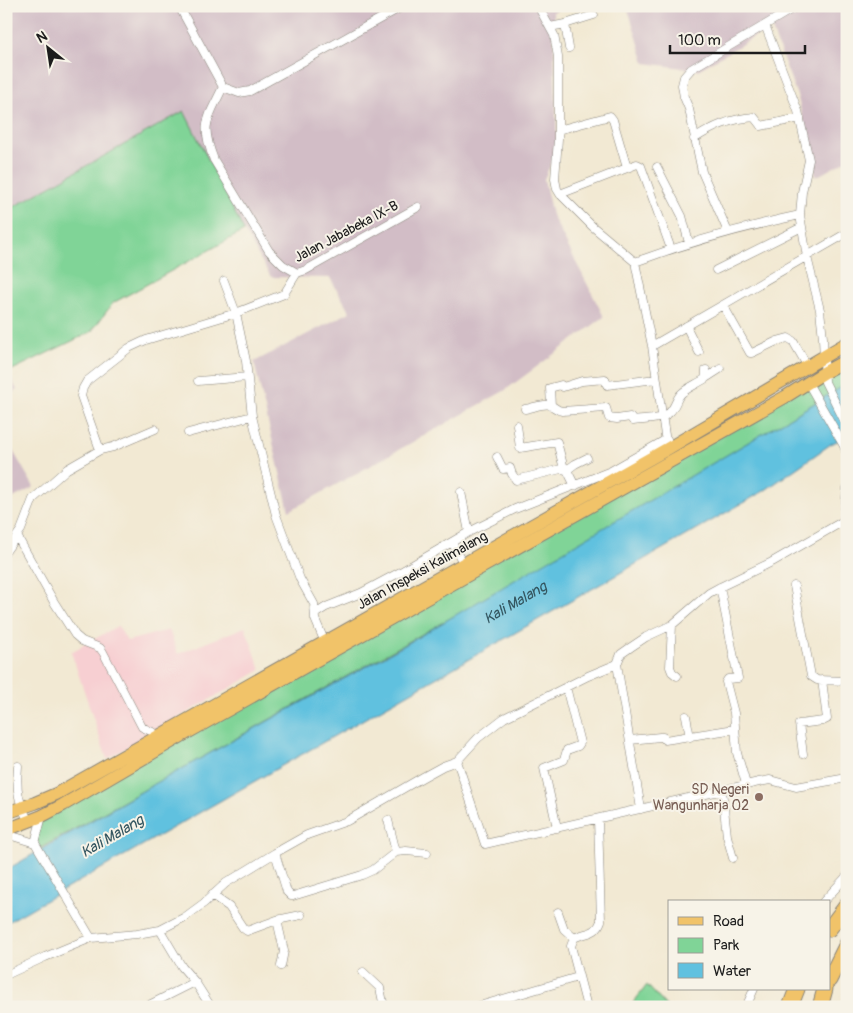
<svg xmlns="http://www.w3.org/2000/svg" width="853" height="1013" font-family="Pangolin,sans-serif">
<rect width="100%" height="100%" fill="#f7f3e8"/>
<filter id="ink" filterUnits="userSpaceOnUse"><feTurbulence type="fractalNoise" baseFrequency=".02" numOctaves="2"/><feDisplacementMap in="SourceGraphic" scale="10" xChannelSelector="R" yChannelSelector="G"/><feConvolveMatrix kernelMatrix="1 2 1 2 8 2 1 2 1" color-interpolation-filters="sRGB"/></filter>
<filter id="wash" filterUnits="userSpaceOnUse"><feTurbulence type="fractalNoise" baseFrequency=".0096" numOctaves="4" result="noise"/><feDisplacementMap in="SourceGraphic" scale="20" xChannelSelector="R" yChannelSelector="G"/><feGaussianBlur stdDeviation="1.12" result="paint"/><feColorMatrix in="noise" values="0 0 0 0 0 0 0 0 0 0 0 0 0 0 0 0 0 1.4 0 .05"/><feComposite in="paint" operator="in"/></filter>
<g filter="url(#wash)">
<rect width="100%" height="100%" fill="#f2e9d3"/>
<path fill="#f7cfd2" d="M 118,626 L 127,641 L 169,630 L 178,654 L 245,627 L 261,670 L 107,759 L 71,652 Z"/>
<path fill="#d2bdc6" d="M 6,6 L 567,6 L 553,12 L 557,150 L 544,179 L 552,215 L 604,317 L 504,391 L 289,511 L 254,362 L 350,312 L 330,278 L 271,277 L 244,231 L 113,303 L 91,332 L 8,372 L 17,390 L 6,397 Z
M 627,6 L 847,6 L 847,160 L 816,177 L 798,98 L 771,27 L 698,70 L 645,63 Z
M 6,439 L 34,487 L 6,502 Z"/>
<path fill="#80d497" stroke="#4e785a" d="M 184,111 L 244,231 L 113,303 L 91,332 L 8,372 L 6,370 L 6,211 Z
M 847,362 L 847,384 L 481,601 L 39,849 L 36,838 L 42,816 Z
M 647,985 L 667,1007 L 630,1007 Z"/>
<path fill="#61c1df" stroke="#3e6e7e" d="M 847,384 L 847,436 L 831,444 L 764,491 L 6,923 L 6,870 L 151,786 L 403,646 Z"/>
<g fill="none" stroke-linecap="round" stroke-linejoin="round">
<g stroke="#61c1df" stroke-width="16">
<path d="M 796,441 L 824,425"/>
<path id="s1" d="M 464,632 L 664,517"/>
</g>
</g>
</g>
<g filter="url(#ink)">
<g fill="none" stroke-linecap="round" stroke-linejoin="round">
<defs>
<path id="minor" d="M 179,6 L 223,87
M 538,6 L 554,35 L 558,57 L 558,139 L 555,179 L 557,189 L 560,194 L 592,226 L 635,262 L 652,346 L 667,449
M 797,6 L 765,25 L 798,111 L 809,160 L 802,192 L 800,215 L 807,257 L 820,310 L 823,338 L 825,382 L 847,426
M 565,24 L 569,48
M 550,27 L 565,24 L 594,15
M 223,87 C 207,121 200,123 214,160 L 269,251 L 283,265 L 297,273 L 306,270 L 418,207
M 223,87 L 239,93 L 250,91 L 403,6
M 558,130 L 610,116 L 613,120 L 627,168 L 560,194
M 694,139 C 714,126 730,119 754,117 L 761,126 L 800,118
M 657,167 L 682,216 L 689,243
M 627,168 L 637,164 L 641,166 L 671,249
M 728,232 L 702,172 L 689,109 L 684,97 L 682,85 L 684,77 L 691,69 L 765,25
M 635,262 C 689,242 744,227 800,215
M 716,270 L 802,227
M 224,281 L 236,313 L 246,361 L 252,416 L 276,515 L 300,579 L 314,604 L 315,619 L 326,645
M 723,305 L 750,353 L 752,353 L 777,341 L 788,338 L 793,341 L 808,367
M 686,326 L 699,352
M 652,346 L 847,233
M 706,378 L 720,369
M 198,381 L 247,377
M 808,383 L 844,446 L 847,454
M 551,406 L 550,388 L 561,385 L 563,387 L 582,381 L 605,379 L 607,385 L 656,379
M 525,409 C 532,408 544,403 550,405 C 555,407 556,410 562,411 L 606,408 L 609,418 L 617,419 L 630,417 L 633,421 C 645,419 661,421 670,412 C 675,407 676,400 680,395 C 686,388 698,384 706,378 L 706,370
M 517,425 L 520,448 L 557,442 L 563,465 L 567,470 L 575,464 L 587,458
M 188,433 L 252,416
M 100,450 L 113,447 L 155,429
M 497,457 L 503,469 L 510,468 L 512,474 L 516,480 L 561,469 L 567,470 L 575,486
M 847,488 L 844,520 L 847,534
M 461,492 L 469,532
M 17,536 L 54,602 L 75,635 L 82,641 L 100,648 L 103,652 L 142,727 L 159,735
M 452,542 L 463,563
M 6,551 L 21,530 L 33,499 L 67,469 L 100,450 L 81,396 L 83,388 L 87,381 L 129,348 L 146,340 L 236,313 L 284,294 L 297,273
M 794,586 L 811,676 L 817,680 L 847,681
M 720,587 L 738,678 L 728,679 L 726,682 L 734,713 L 737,753 L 746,784
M 6,611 L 7,614
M 315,614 L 326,607 L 361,593 L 404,570 L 469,532 L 515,509 L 611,471 L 667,439
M 672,625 L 670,667 L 672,672 L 677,676
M 617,664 L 641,809
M 686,716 L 690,737
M 630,740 L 660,737 L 663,737 L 665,740 L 735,729
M 803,754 L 799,724 L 823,721 L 827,719 L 822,680
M 457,761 L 485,844 L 759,782 L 770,780 L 796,787 L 847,778
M 18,766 C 16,790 18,801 29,822
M 722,790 L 727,836 L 733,858
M 388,820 L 396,852
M 557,828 L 544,768 L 564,760 L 567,750 L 578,746 L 580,743 L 566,687
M 6,834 L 35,843 L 91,938 L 137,934 L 160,930 L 185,917 L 204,903 L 226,883 L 275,853 L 307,835 L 347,821 L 423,777 L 443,766 L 457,761 L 478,738 L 504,718 L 588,676 L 617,664 L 621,654 L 631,647 L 646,637 L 672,625 L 709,593 L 720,587 L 772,562 L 847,519
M 35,843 L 42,816
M 275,853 L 287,892 L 291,896 L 293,896 L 362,875 L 373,870 L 396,852 L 406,851 L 427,853
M 212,895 L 229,907 L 243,928 L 247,931 L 277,920 L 301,915
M 823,902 L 847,876
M 558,912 L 564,929 L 574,938
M 277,920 L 284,951 L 281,966
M 160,930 L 182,967 L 195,982 L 211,1007
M 363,972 L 380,988 L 384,1007
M 6,975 L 45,957 L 91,938
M 151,1004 L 195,982
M 476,1007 L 578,977
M 587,1007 L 571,946 L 574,938 C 586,932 596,935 601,921 L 598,819
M 746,1007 L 754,989"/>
<path id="primary" d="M 6,813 L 35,803 L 56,794 L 667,449 L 847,343
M 6,830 L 42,816 L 63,805 L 185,734 L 785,397 L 825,372 L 847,360"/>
<path id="motorway" d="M 829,929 L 847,905
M 829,980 L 847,944
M 790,1007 L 797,989
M 820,1007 L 825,989"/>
</defs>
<use href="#minor" stroke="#878278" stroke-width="9"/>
<use href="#primary" stroke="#878278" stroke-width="14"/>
<use href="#motorway" stroke="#878278" stroke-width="17"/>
<use href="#minor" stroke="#fff" stroke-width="8"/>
<use href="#primary" stroke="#f1c369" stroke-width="12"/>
<use href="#motorway" stroke="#f1c369" stroke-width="15"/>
</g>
</g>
<circle fill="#8d6e63" stroke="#f7f3e8" stroke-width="2" cx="759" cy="797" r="5"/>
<g text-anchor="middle" stroke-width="4" stroke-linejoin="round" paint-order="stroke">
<g font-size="14" fill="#1c1c1c" stroke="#f7f3e8">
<text transform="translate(346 231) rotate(-28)" y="5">Jalan Jababeka IX-B</text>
<text transform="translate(422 570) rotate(-29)" y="5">Jalan Inspeksi Kalimalang</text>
</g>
<g font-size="14" fill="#785e54" stroke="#f7f3e8" text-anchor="end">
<text x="749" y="794">SD Negeri<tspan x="749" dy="16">Wangunharja 02</tspan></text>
</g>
<g font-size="15" font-style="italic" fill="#345660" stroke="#f7f3e8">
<text dy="5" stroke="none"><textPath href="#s1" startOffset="59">Kali Malang</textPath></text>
<text transform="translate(112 836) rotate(-30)" y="5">Kali Malang</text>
</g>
</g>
<rect width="853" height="1013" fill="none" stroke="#f7f3e8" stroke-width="25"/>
<rect x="668" y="900" width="162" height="90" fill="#f7f3e8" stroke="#9f9d96"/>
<rect x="678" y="917" width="25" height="8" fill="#f1c369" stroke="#9f9d96"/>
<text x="713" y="926" font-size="15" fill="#1c1c1c">Road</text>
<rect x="678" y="938" width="25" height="15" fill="#80d497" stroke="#9f9d96"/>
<text x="713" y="950" font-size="15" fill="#1c1c1c">Park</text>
<rect x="678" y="963" width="25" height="15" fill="#61c1df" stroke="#9f9d96"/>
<text x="713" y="976" font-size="15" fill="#1c1c1c">Water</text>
<g transform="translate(48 48) rotate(330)" stroke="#f7f3e8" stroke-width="4" paint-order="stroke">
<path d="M0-4L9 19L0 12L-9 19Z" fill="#1c1c1c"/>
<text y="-8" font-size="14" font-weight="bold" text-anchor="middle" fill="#1c1c1c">N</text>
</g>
<path d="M670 45v8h135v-8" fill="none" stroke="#1c1c1c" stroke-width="2.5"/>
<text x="678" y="45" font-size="15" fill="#1c1c1c" stroke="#f7f3e8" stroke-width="4" paint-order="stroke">100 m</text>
</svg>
